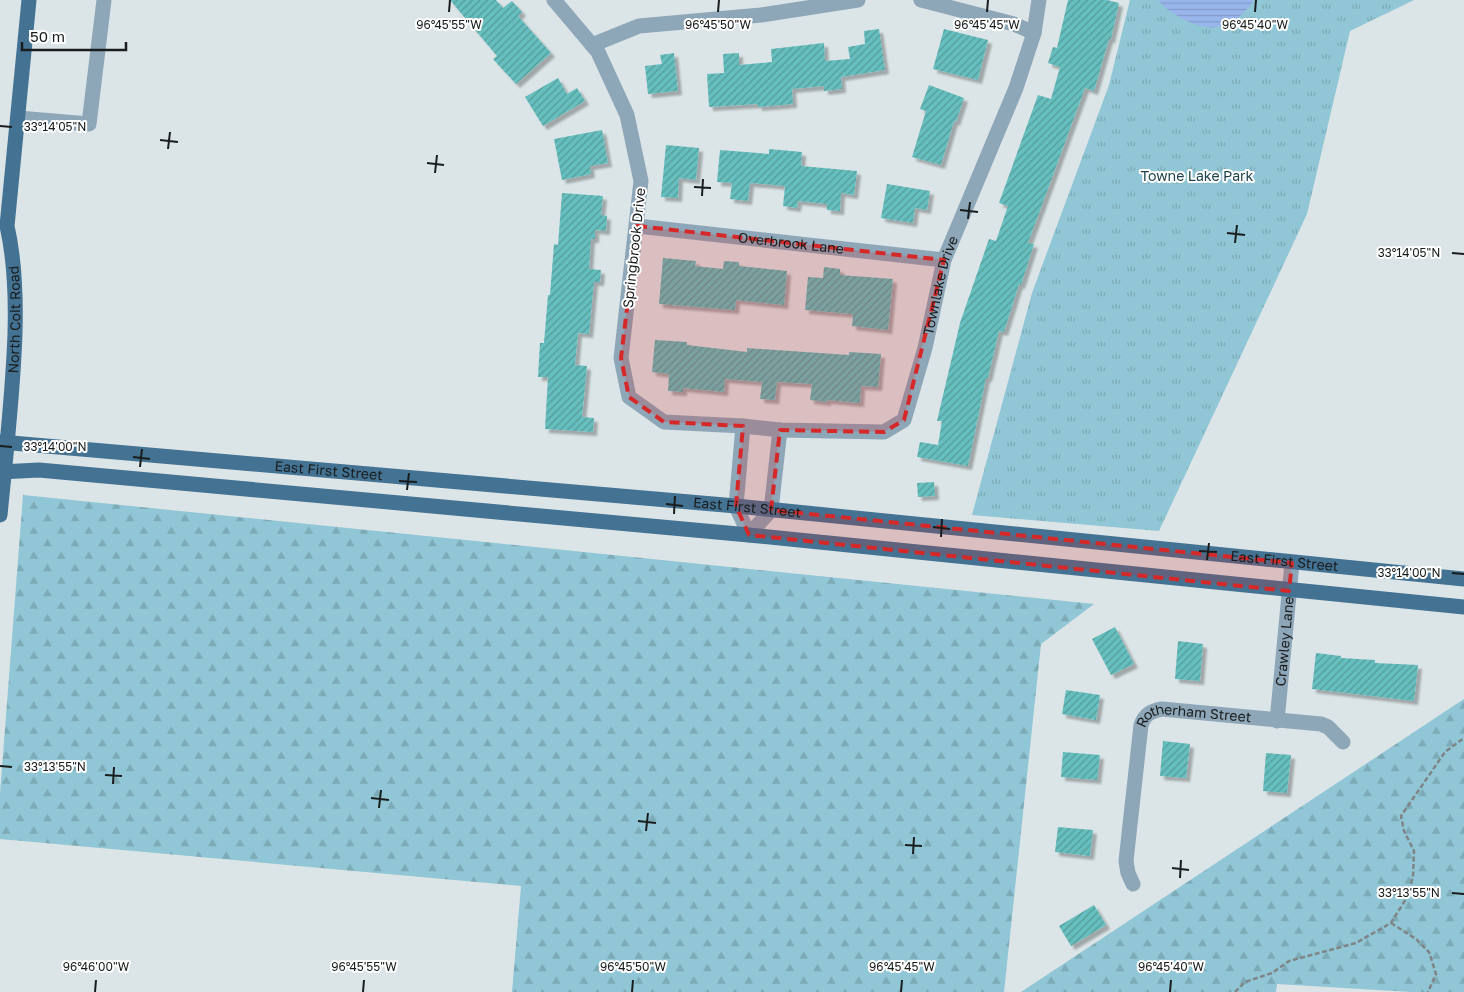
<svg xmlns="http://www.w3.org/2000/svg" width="1464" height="992" font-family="'Golos Text',sans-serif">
<defs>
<pattern id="forest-firs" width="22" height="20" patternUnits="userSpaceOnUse" patternTransform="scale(1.25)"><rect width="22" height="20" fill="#90c6d5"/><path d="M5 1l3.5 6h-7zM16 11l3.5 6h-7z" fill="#7caab6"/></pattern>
<pattern id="park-tufts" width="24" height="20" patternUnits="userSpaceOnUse" patternTransform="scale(1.25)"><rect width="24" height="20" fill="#90c6d5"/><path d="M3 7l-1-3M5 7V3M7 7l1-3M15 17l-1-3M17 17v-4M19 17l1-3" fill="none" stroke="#7caab6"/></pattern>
<pattern id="water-rules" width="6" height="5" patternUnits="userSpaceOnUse" patternTransform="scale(1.25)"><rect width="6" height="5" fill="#98b5ec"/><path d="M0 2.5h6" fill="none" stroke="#829bca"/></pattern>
<pattern id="building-hatch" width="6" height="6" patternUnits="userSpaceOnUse" patternTransform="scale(1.25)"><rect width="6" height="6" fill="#66bfbe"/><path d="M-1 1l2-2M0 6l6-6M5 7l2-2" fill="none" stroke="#539b9a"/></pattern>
<filter id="shadow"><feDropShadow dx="4" dy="4" stdDeviation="1" flood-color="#0004"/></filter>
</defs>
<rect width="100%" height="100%" fill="#dbe4e6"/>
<path fill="url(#forest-firs)" d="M 23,495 L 1094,604 L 1041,644 L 1004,992 L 512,992 L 521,886 L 0,839 L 0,794 Z
M 1464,699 L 1464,992 L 1411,992 L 1277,984 L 1276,992 L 1021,992 Z"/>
<path fill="url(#park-tufts)" d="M 1130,0 L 1414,0 L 1350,31 L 1307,214 L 1159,531 L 972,515 L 1032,293 L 1109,85 Z"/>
<path fill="url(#water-rules)" d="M 1158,0 L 1254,0 C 1234,28 1214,35 1183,19 C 1173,13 1165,9 1158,0 Z"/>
<path fill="url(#building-hatch)" filter="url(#shadow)" d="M 450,0 L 496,0 L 503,8 L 512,1 L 522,12 L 518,16 L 551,53 L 516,84 L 493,59 L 497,56 Z
M 1068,0 L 1107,0 L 1119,3 L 1111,39 L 1109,39 L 1094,91 L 1085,88 L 1028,243 L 1034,244 L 1021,285 L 1019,284 L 1004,332 L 999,331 L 988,378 L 986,378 L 968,466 L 917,457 L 920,442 L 938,445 L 942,421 L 937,421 L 960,323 L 989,239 L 996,241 L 1008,206 L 999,203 L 1038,95 L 1051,99 L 1060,67 L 1048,63 L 1053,47 L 1057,48 Z
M 879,29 L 885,70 L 841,77 L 842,89 L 824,91 L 824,86 L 792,89 L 793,104 L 758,107 L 758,104 L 709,107 L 707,74 L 724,73 L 723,54 L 739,53 L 739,65 L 772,62 L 771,49 L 824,43 L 825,61 L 850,59 L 848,47 L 865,44 L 864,31 Z
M 944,29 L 988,40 L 978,80 L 933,69 Z
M 674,53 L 678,91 L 648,94 L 645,66 L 662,64 L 660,55 Z
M 558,78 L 567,94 L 577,88 L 585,101 L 543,126 L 525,97 Z
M 929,85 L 964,98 L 956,122 L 954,121 L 941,165 L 912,157 L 926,111 L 920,109 Z
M 602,130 L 608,163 L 590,166 L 591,174 L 562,180 L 554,139 Z
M 666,145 L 699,148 L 696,180 L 679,178 L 678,198 L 661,197 Z
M 769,149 L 802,152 L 801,166 L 857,171 L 854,195 L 841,193 L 840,211 L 827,210 L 827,204 L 798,201 L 797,208 L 783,206 L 785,186 L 750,183 L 748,201 L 730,199 L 732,183 L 717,182 L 720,150 L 769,154 Z
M 887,184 L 930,191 L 927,210 L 915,208 L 913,223 L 881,218 Z
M 562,193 L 603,196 L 601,215 L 607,216 L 606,231 L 595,230 L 595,239 L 591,239 L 589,269 L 601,270 L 600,282 L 594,282 L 589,334 L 578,333 L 575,365 L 587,366 L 582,417 L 594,418 L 593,432 L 545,429 L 548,377 L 538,377 L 540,343 L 544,343 L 548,295 L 550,295 L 554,244 L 558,245 Z
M 663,258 L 696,261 L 695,266 L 723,269 L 724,261 L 739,262 L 739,266 L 787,271 L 784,305 L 736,300 L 735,310 L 659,304 Z
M 824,267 L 840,269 L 840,275 L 893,279 L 888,330 L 852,326 L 853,314 L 805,310 L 808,277 L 823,278 Z
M 655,340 L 687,342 L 687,345 L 747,352 L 747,348 L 849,355 L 849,352 L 881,354 L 878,387 L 861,386 L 860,403 L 827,400 L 827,402 L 810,400 L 812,384 L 777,382 L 775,400 L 760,399 L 762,382 L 725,379 L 724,392 L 683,388 L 683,392 L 668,391 L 669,374 L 652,372 Z
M 934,482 L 935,496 L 918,497 L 917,483 Z
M 1115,627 L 1134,664 L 1111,675 L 1092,639 Z
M 1178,641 L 1203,644 L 1200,681 L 1175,679 Z
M 1316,653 L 1341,656 L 1341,658 L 1375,660 L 1375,663 L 1418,665 L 1414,701 L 1312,689 Z
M 1066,690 L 1100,695 L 1096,720 L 1062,714 Z
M 1163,741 L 1190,744 L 1186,778 L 1160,776 Z
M 1063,752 L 1100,755 L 1097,780 L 1061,777 Z
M 1266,753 L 1291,755 L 1287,793 L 1263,791 Z
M 1058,827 L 1093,830 L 1090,856 L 1055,852 Z
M 1094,905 L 1106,925 L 1071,946 L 1059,926 Z"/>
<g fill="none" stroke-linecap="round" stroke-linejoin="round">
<path stroke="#7f8586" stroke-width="2.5" stroke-dasharray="5 2.5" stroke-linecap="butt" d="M 1391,923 L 1416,939 L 1429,952 L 1436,974 L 1428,992
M 1235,992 L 1245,982 L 1272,973 L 1289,961 L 1356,943 L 1391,923 L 1406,899 L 1413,877 L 1414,851 L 1404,831 L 1401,816 L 1445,752 L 1464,738"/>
<g stroke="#8da6b8" stroke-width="15">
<path id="s1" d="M 554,0 L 598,52 L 627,115 L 641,181 L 621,358 L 629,397 L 664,422 L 743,426 L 780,430 L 884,432 L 904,420 L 925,348 L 944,260 L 1016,88 L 1034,33 L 1039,0"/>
<path d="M 921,0 L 1014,24 L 1034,33"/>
<path d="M 592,45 L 639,26 L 761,15 L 858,0"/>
<path d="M 18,118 L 89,124 L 104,0"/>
<path id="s2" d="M 637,226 L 944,260"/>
<path d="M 743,426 L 736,506 L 749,535 L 771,510 L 780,430"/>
<path id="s3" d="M 1277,721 L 1292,563"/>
<path id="s4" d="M 1133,884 L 1128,873 L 1126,861 L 1141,725 C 1145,714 1151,711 1162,709 L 1321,724 L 1328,727 L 1343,742"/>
</g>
<g stroke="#437293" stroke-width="15">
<path id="s5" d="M 0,442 L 736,506 L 1464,579"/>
<path d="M 0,472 L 39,470 L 749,535 L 1464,607"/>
<path id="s6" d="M 0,515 C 6,454 13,394 15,333 C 16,297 15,261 7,226 L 29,0"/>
</g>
</g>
<path fill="#d62828" fill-opacity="0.2" stroke="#d62828" stroke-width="4" stroke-dasharray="10 6" stroke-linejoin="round" d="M 637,226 L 944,260 L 904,420 L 884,432 L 780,430 L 771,510 L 1292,563 L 1289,591 L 749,535 L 736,506 L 743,426 L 664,422 L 629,397 L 621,358 Z"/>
<path fill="none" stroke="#191d1d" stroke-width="2" d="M 449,12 L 450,0M 718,12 L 719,0M 987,12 L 988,0M 1255,12 L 1256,0M 0,126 L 12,127M 160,140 L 178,142M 168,149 L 170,132M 427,163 L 444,165M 435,173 L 437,155M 694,187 L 711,188M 702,196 L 703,179M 960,210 L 978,212M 968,219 L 970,202M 1227,233 L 1245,235M 1235,243 L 1237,225M 1452,253 L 1464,254M 0,446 L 12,447M 133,457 L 150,459M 140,467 L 142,449M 399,481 L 417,482M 407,490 L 409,473M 666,504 L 683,506M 674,514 L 675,496M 933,527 L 950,529M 941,537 L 942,519M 1199,551 L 1217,552M 1207,560 L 1209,543M 1452,573 L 1464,574M 0,766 L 12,767M 105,775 L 122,776M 113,784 L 114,767M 371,798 L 389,800M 379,808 L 381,790M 638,821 L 656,823M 646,831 L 648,813M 905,845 L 922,846M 913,854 L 914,837M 1172,868 L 1189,870M 1180,878 L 1181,860M 1452,893 L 1464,894M 95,992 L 96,980M 363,992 L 364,980M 632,992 L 633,980M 901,992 L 902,980M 1170,992 L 1171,980"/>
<g text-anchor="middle" stroke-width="4" stroke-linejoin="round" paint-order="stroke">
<g font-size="14" fill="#1c424c" stroke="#fff">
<text x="1197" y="181">Towne Lake Park</text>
</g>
<g font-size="14" fill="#191d1d" stroke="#fff">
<text dy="5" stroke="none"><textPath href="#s2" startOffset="155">Overbrook Lane</textPath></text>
<text transform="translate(634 248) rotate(-84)" y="5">Springbrook Drive</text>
<text dy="5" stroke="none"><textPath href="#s1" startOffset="849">Townlake Drive</textPath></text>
<text dy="5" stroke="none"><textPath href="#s6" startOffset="196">North Coit Road</textPath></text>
<text dy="5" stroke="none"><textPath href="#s5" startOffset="330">East First Street</textPath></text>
<text dy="5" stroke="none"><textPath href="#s5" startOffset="750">East First Street</textPath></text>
<text dy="5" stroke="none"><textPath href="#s5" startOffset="1290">East First Street</textPath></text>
<text dy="5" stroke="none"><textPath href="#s3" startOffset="80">Crawley Lane</textPath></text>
<text dy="5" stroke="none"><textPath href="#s4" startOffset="219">Rotherham Street</textPath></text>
</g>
</g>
<g font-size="12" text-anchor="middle" fill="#191d1d" stroke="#fff" stroke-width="4" stroke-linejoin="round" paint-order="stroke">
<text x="449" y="29">96°45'55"W</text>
<text x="718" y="29">96°45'50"W</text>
<text x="987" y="29">96°45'45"W</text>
<text x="1255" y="29">96°45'40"W</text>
<text x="55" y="131">33°14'05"N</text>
<text x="1409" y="257">33°14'05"N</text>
<text x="55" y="451">33°14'00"N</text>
<text x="1409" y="577">33°14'00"N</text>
<text x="55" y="771">33°13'55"N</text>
<text x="1409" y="897">33°13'55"N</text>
<text x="96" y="971">96°46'00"W</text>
<text x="364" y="971">96°45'55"W</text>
<text x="633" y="971">96°45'50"W</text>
<text x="902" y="971">96°45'45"W</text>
<text x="1171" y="971">96°45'40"W</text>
</g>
<path d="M22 42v8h104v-8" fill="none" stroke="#191d1d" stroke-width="2.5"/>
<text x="30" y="42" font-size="15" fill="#191d1d" stroke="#ffffff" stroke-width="4" paint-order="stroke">50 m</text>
</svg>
